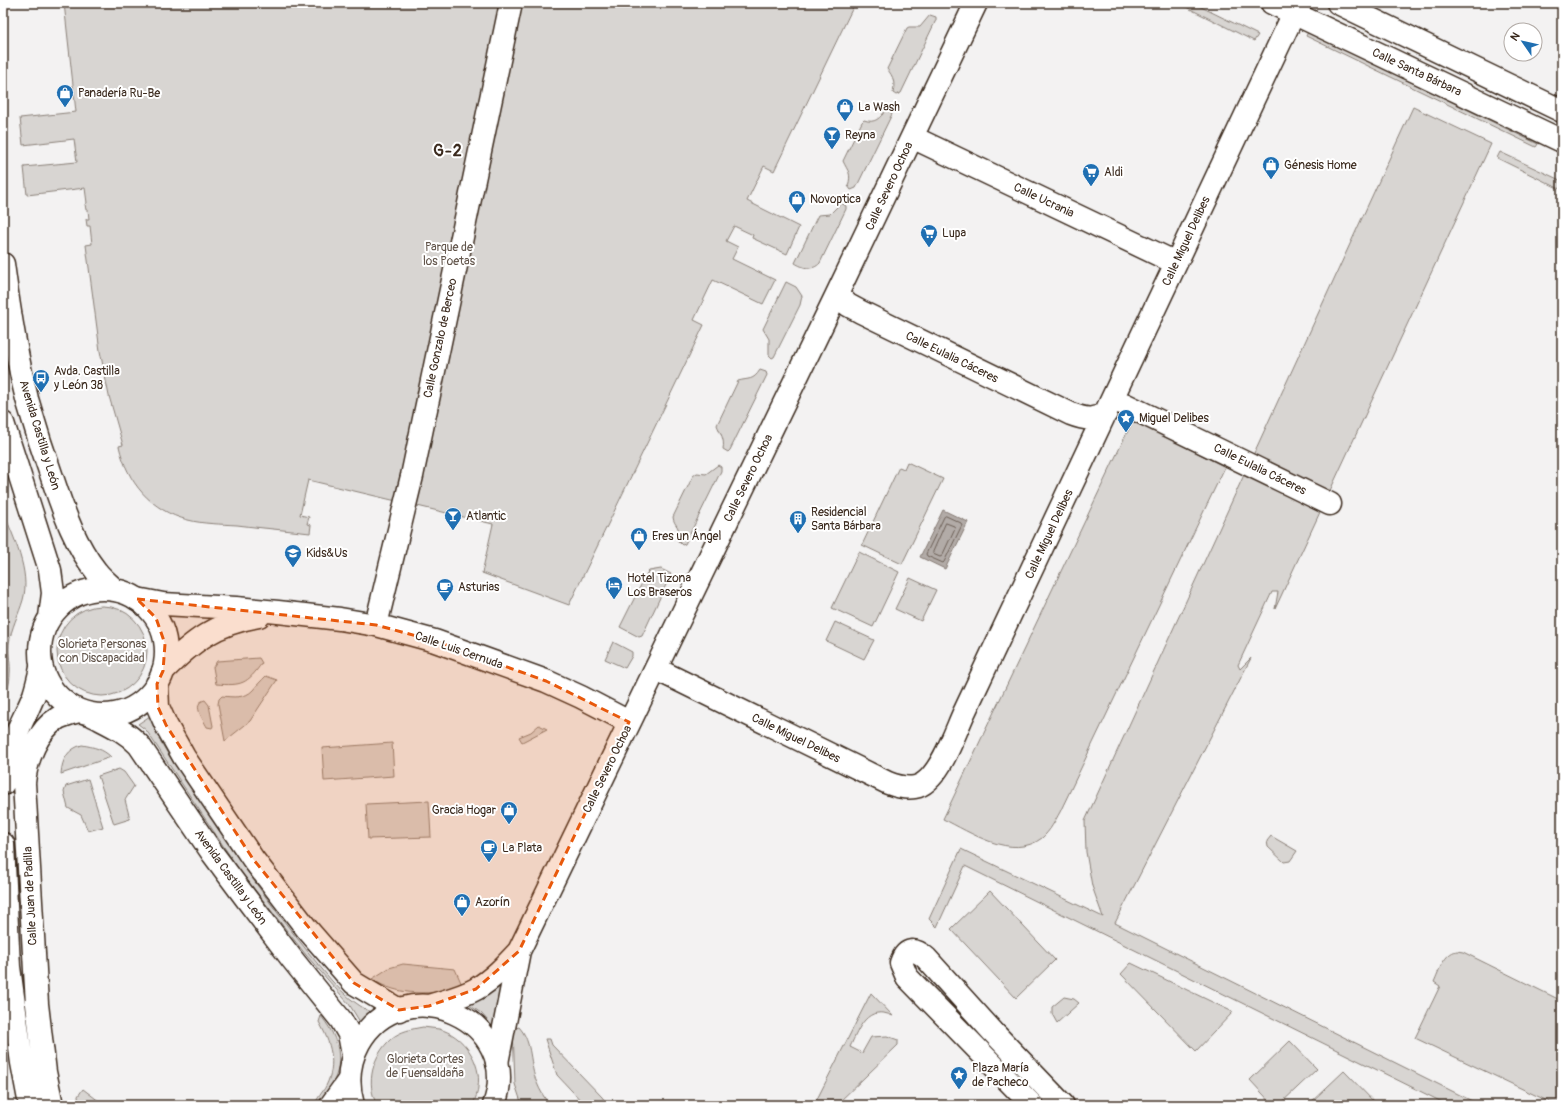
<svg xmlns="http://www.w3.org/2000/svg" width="1565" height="1108" font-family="Pangolin,sans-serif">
<rect width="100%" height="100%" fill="#f3f2f2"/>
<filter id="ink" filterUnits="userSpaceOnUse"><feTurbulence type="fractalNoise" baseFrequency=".025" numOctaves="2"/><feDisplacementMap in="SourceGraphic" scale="8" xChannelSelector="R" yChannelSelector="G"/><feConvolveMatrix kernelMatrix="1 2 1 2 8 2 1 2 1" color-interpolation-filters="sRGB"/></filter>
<g filter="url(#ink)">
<path fill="#d8d5d2" stroke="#8a8078" d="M 64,3 L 855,3 L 774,171 L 764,166 L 747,201 L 799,227 L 787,254 L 752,238 L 753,235 L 734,226 L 726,241 L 738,247 L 732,259 L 775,280 L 763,304 L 713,280 L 694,320 L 704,325 L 569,605 L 482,573 L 493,524 L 308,480 L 300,515 L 309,517 L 307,524 L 311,525 L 310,533 C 285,530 261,528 237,525 C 221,524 203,524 188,520 C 151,511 127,482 119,446 L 123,445 L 109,396 L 100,351 L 86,245 L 92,244 L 90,226 L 87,226 L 86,219 L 89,219 L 88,210 L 86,210 L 85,204 L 87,203 L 85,188 L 27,195 L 24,167 L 77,162 L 74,139 L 23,145 L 20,118 L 76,112 Z
M 1178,3 L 1193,3 L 1258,35 L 1254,41 Z
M 930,15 L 936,17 L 936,20 L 901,93 L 896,95 L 893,93 C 895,83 894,77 887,69 L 907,28 L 909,27 L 920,27 Z
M 1308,32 L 1538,144 L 1536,147 L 1306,36 Z
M 1413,107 L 1491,144 L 1275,609 L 1278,592 L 1272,592 L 1238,665 L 1240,669 L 1251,658 L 1115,923 L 1480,1105 L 1448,1105 L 965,866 L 937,927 L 929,919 L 961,849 L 1103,917 L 1092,886 L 1086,852 L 1085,821 Z
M 886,110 L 889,110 L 892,114 L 856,188 L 851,190 L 848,186 C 852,173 848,172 843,161 L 862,122 L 864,120 C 875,124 880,118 886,110 Z
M 1500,152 L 1562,181 L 1562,190 L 1497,158 Z
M 841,203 L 846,206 L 846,209 L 820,263 C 813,271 803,268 795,263 L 818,215 L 830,214 Z
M 786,282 L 796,287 L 802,296 L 800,305 L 774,357 L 772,358 L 769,355 L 769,339 L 763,329 Z
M 760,370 L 766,372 L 767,375 L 730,450 L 728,452 L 723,449 C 725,439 720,433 717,425 L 738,381 C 749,378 753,381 760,370 Z
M 1133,420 L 1225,467 L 1060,812 C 1055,821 1050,831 1042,838 C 1012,861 970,832 943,819 Z
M 907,462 L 943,479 L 902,564 L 862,545 L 899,467 L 904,469 Z
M 718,465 L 721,467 L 721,471 L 685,544 L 682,545 L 677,540 C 682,525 674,527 673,517 L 693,476 L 697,473 L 706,474 Z
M 3,511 C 13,536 31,572 23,600 C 19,614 11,628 9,644 C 8,656 11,663 10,674 C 10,683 7,693 3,701 Z
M 859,552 L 899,572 L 873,627 L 832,608 Z
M 661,569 L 671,574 L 642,636 L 639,637 L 620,627 L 647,573 L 649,571 Z
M 910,578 L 936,590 L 921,621 L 895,609 Z
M57 651a45 45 0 1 1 90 0a45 45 0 1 1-90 0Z
M 835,622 L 874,640 L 864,659 L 826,641 Z
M 613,642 L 632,652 L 632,656 L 625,668 L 605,659 Z
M 259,658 L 262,663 C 247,684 242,686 216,684 L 213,667 L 217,661 Z
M 266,676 L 277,680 L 250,721 L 225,741 L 218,704 L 219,699 L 222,696 C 232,697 245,699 253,690 C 257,685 261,681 266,676 Z
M 205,700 L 209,705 L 213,726 L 212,728 L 207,727 C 203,719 191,703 205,700 Z
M 150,716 C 155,738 180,772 193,792 C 236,857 281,921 332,981 C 343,993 356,1005 371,1012 L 360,1022 L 349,1004 L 306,955 L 240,871 L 146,730 L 138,724 Z
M 539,725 L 547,729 L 522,742 L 519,737 L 531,732 Z
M 392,743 L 394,776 L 324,781 L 322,748 Z
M 82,745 C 94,747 103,749 111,757 L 61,774 C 62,759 68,749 82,745 Z
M 119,769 L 124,772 L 134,786 L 125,800 L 130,819 L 114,824 L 98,776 Z
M 88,779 L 103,827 L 88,831 L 81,815 L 68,808 L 64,792 L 66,786 Z
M 429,801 L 431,837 L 368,839 L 366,804 Z
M 1271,836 L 1297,851 L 1290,861 L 1284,862 L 1268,847 L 1267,841 Z
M 990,891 L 1055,960 L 1016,998 L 951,929 Z
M 1457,951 L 1463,952 L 1562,1001 L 1562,1105 L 1554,1104 L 1415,1038 L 1440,986 L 1434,982 C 1439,971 1444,953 1457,951 Z
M 1131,963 L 1233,1012 L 1196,1051 L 1121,974 Z
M 403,964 L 455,969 L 463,987 C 433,995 398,997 372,979 L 389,968 Z
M 509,973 L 494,1028 L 481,1013 L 466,1003 Z
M 933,983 L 980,1031 L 976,1035 L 929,987 Z
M 871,993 L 893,1016 C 867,1004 859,1028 850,1047 L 862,1053 L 871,1037 L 887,1036 L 898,1040 L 898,1045 L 836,1105 L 814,1105 Z
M 1064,997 L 1074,999 L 1079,1003 L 1057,1023 L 1052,1014 L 1052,1007 Z
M 321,1016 C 346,1047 344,1074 319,1105 L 315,1105 C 316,1099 323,1092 326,1086 C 337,1064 331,1043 319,1022 Z
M 423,1027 C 428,1028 434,1028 439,1029 C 463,1035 482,1062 478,1087 C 478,1093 475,1099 473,1105 L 377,1105 C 365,1083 373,1055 391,1039 C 400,1031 412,1029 423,1027 Z
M 519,1027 C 533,1042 529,1065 537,1083 C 540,1091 545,1098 549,1105 L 522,1105 L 515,1084 L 513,1029 Z
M 545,1039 L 550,1039 L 552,1045 L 602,1097 L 606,1102 L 606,1105 L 585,1105 L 557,1075 Z
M 1290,1041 L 1317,1069 L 1279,1105 L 1273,1105 L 1250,1080 Z
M 1344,1071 L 1377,1105 L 1308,1105 Z
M 83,1089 L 104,1105 L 79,1105 L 78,1096 Z"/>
<path fill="#b2aba7" stroke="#827770" d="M 943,510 L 968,522 L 945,569 L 920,557 Z"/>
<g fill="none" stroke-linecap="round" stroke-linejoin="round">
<path stroke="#6b5e55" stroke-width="1" d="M 946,516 L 961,523 L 962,525 L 944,562 L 943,563 L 927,556 L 926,554 L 944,517 Z
M 946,523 L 954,526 L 955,528 L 942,556 L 940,557 L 933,554 L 933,552 Z"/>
<defs>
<path id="minor" d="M 912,137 L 1176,263
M 837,294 L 848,305 L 861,312 L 1071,414 C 1084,419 1094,421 1106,413
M 1124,404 L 1330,504
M 137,599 L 163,604 L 236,608 L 278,612 L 340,619 L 376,625 L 435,641 L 546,681 L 581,697 L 629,722
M 376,625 L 412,476 L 511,3
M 656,669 L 888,783 C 896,786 905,789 915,787 C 938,783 954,735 963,715 L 1294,13
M 163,671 C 194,640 215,624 259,616
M 3,784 C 4,750 22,725 34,695 C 37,686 39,677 41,668
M 3,844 L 9,967 L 22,1063 L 30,1105
M 429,1006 C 444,1001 462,997 476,989 C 493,979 506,965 519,951 L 837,294 L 976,3
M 497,1063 L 519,951
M 52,1105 L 45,1072 L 37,1004 L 24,783 C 26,760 37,731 58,718 C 64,715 72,713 79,711
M 331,1105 L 349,1080
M 1032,1105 L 907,977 L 901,963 C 906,948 915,948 926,958 L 993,1032 L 1063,1105"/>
<path id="major" d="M 1272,3 L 1562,141
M 1338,3 L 1562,111
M 3,264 C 9,309 16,355 27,399 C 35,427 44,455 54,483 C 64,513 76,546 96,571 C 101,578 109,584 115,590
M 3,423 L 50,570 L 53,593 L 50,617
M40 652a63 63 0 1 1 126 0a63 63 0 1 1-126 0Z
M 157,684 L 158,707 L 166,725 L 184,757 L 253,859 L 307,929 L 354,983 L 399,1010
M 92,715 C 109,724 126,731 139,745 L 213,854 L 245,897 L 292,959 L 341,1020 L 349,1034 L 353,1055
M 353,1105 C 347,1084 348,1063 359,1043 C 402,966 525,1019 494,1105"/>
</defs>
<use href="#minor" stroke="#3b2a1e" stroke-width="25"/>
<use href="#major" stroke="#3b2a1e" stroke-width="25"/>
<use href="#minor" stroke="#fff" stroke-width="22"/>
<use href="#major" stroke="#fff" stroke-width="22"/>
</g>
</g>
<path fill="#e8590c" fill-opacity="0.2" stroke="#e8590c" stroke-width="3" stroke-dasharray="8 5" stroke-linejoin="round" d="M 137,599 L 376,625 L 435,641 L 546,681 L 629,722 L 519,951 L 476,989 L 429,1006 L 399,1010 L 354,983 L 253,859 L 166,725 L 158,707 L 157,684 L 163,671 L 165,644 L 156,618 Z"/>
<defs>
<symbol id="shop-pin" viewBox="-11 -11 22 30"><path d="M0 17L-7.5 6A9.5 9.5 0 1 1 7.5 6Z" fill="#1f6fb2" stroke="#fff"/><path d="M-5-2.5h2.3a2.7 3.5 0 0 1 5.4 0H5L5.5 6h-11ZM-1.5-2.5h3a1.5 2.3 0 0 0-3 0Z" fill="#fff"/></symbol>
<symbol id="bar-pin" viewBox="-11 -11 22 30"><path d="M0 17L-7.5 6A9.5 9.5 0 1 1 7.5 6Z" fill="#1f6fb2" stroke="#fff"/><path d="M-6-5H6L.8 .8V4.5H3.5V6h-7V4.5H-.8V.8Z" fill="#fff"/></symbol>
<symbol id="supermarket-pin" viewBox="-11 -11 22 30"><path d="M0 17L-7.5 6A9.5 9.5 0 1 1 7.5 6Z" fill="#1f6fb2" stroke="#fff"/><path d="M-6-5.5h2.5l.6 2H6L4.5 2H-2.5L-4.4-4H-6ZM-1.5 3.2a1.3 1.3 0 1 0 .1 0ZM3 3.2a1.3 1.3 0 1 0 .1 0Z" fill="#fff"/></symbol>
<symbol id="bus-pin" viewBox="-11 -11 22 30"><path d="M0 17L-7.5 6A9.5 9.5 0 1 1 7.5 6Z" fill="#1f6fb2" stroke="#fff"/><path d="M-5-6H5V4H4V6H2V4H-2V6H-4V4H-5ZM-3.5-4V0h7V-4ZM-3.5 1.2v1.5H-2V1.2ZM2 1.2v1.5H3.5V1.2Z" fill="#fff"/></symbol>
<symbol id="sight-pin" viewBox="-11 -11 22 30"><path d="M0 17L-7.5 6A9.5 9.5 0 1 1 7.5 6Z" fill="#1f6fb2" stroke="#fff"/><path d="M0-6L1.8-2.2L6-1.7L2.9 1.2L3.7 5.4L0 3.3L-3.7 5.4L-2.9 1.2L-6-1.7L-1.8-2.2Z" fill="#fff"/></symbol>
<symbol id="building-pin" viewBox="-11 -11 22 30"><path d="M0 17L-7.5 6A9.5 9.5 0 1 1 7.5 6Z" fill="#1f6fb2" stroke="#fff"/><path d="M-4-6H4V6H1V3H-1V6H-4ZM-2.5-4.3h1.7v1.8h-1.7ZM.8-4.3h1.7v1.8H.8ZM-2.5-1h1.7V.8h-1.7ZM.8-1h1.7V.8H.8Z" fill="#fff"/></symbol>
<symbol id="school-pin" viewBox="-11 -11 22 30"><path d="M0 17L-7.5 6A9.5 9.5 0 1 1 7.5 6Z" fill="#1f6fb2" stroke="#fff"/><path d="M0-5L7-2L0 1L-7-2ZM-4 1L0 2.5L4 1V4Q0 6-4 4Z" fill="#fff"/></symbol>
<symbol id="hotel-pin" viewBox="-11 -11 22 30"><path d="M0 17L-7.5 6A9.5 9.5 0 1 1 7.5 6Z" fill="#1f6fb2" stroke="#fff"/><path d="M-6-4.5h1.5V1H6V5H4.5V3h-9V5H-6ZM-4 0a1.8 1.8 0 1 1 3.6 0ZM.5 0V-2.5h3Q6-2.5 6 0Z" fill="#fff"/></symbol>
<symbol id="cafe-pin" viewBox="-11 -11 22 30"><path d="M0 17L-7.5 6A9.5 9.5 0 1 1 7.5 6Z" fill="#1f6fb2" stroke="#fff"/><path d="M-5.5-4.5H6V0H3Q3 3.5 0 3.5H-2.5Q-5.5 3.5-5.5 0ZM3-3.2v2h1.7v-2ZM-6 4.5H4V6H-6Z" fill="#fff"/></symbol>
</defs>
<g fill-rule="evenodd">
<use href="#shop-pin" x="55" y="83" width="20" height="27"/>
<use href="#shop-pin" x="835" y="97" width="20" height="27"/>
<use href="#bar-pin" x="822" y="125" width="20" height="27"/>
<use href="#shop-pin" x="1261" y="155" width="20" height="27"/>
<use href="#supermarket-pin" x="1081" y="162" width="20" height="27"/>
<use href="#shop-pin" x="787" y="189" width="20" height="27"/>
<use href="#supermarket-pin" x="919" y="223" width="20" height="27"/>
<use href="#bus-pin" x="31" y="368" width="20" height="27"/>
<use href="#sight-pin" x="1116" y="408" width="20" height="27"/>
<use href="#bar-pin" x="443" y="506" width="20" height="27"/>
<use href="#building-pin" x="788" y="509" width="20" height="27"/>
<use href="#shop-pin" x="629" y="526" width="20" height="27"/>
<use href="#school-pin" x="283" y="543" width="20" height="27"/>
<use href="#hotel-pin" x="604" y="575" width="20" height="27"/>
<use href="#cafe-pin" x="435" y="577" width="20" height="27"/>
<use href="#shop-pin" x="499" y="800" width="20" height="27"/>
<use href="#cafe-pin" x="479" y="838" width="20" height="27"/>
<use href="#shop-pin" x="452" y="892" width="20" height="27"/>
<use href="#sight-pin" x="949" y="1065" width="20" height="27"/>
</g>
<g text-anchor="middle" stroke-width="4" stroke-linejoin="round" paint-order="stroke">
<g font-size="12" fill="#3b2a1e" stroke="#fff">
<text transform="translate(1417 72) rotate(25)" y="4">Calle Santa Bárbara</text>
<text transform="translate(889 186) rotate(-65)" y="4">Calle Severo Ochoa</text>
<text transform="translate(1044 200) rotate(25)" y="4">Calle Ucrania</text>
<text transform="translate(1186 241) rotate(-65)" y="4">Calle Miguel Delibes</text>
<text transform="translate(440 338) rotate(-78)" y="4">Calle Gonzalo de Berceo</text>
<text transform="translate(952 357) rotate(26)" y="4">Calle Eulalia Cáceres</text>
<text transform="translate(40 435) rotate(73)" y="4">Avenida Castilla y León</text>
<text transform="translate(1260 469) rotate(26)" y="4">Calle Eulalia Cáceres</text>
<text transform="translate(748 478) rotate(-64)" y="4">Calle Severo Ochoa</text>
<text transform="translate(1049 534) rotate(-65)" y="4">Calle Miguel Delibes</text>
<text transform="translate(459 650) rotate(19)" y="4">Calle Luis Cernuda</text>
<text transform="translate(796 738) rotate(26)" y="4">Calle Miguel Delibes</text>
<text transform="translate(607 769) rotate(-64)" y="4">Calle Severo Ochoa</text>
<text transform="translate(231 877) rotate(54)" y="4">Avenida Castilla y León</text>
<text transform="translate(30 896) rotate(-93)" y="4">Calle Juan de Padilla</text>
</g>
<g font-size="12" fill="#3b2a1e" stroke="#fff" text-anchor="start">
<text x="78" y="97">Panadería Ru-Be</text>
<text x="858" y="111">La Wash</text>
<text x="845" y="139">Reyna</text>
<text x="1284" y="169">Génesis Home</text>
<text x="1104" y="176">Aldi</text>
<text x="810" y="203">Novoptica</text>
<text x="942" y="237">Lupa</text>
<text x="54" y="375">Avda. Castilla<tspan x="54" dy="14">y León 38</tspan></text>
<text x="1139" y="422">Miguel Delibes</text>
<text x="811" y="516">Residencial<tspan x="811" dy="14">Santa Bárbara</tspan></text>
<text x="466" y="520">Atlantic</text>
<text x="652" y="540">Eres un Ángel</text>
<text x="306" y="557">Kids&amp;Us</text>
<text x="627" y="582">Hotel Tizona<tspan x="627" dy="14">Los Braseros</tspan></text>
<text x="458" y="591">Asturias</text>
<text x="496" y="814" text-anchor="end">Gracia Hogar</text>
<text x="502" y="852">La Plata</text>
<text x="475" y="906">Azorín</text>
<text x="972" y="1072">Plaza María<tspan x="972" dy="14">de Pacheco</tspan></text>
</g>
<g font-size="12" fill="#62554b" stroke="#fff">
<text x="449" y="251">Parque de<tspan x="449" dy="14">los Poetas</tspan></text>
<text x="102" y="648">Glorieta Personas<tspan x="102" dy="14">con Discapacidad</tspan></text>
<text x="425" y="1063">Glorieta Cortes<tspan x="425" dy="14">de Fuensaldaña</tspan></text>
</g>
<g font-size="16" font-weight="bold" letter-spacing="1" fill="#3b2a1e" stroke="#fff">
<text x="448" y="156">G-2</text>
</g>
</g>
<rect width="1565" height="1108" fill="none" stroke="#fff" stroke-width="16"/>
<rect x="8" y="8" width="1549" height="1092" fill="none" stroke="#3b2a1e" stroke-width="1.5" filter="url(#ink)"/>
<g transform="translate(1523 42) rotate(304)"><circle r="19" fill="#ffffff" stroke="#b1aaa5"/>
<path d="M0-3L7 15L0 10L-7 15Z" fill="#1f6fb2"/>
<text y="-6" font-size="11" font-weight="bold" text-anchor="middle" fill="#3b2a1e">N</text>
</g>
</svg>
